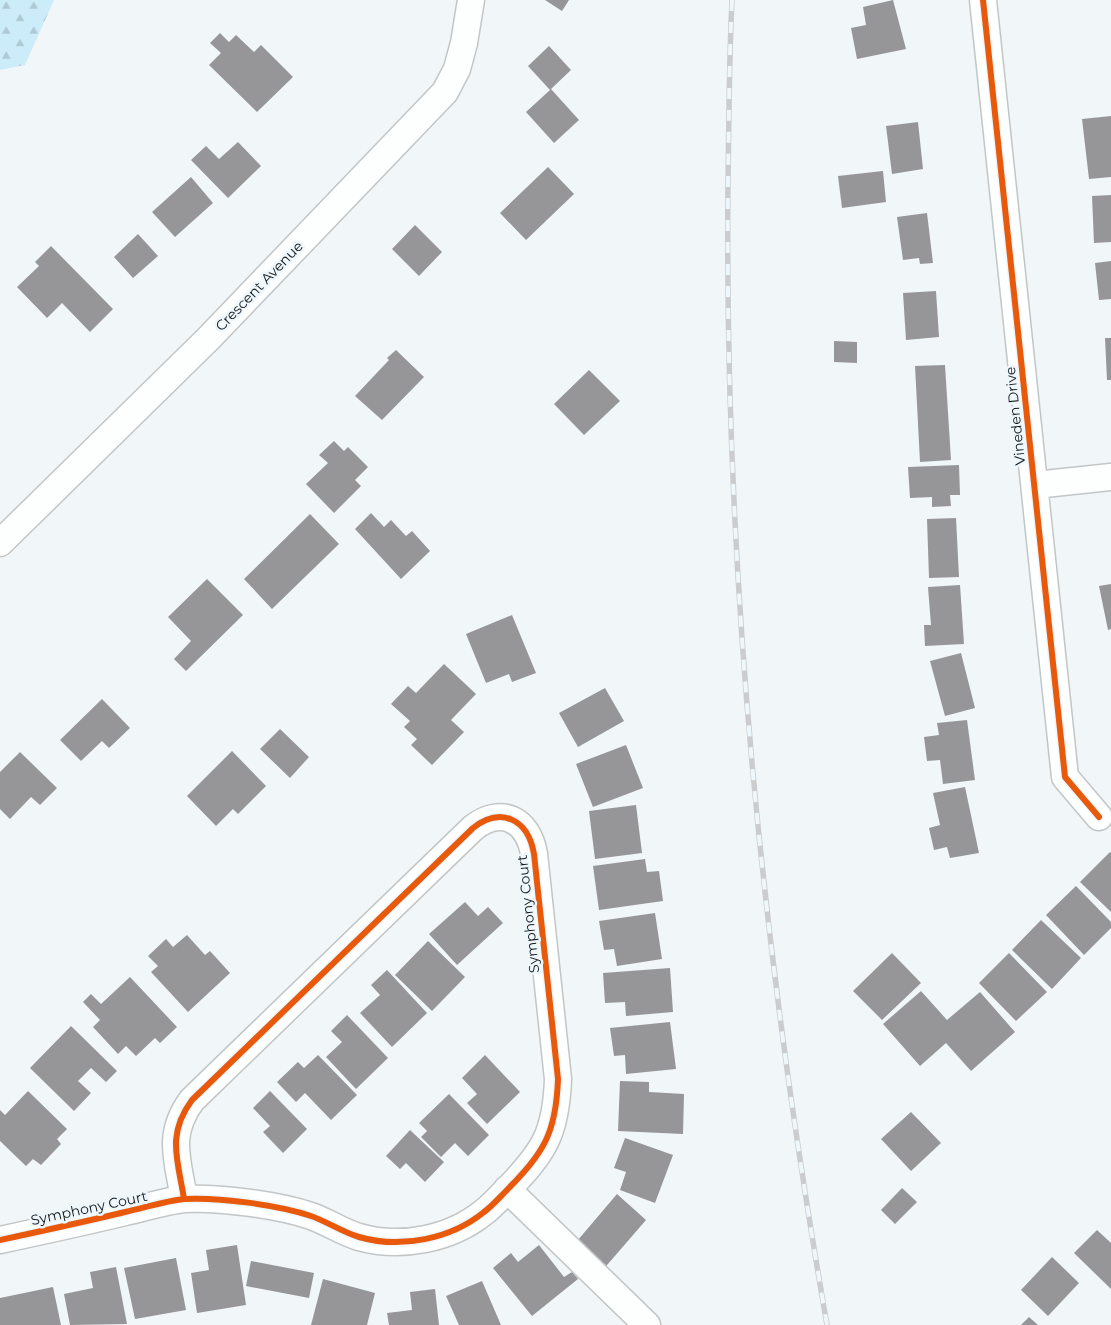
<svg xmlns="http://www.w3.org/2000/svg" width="1111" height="1325" font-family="Montserrat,sans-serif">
<defs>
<pattern id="forest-firs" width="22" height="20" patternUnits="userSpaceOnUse" patternTransform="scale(1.25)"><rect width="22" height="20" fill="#cdecf9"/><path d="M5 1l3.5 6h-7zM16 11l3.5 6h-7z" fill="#afcad5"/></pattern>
</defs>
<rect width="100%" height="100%" fill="#f1f6f8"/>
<path fill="url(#forest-firs)" d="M 0,0 L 54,0 L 25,65 L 0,70 Z"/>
<path fill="#969698" d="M 545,0 L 569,0 L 562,11 Z
M 893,0 L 906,49 L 857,59 L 851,28 L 866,25 L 863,7 Z
M 220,33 L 229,42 L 236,35 L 254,52 L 261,45 L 293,77 L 257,112 L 209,65 L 221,53 L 210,43 Z
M 549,46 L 571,70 L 551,89 L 579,120 L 554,143 L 526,112 L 550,90 L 528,66 Z
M 1111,116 L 1111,177 L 1089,179 L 1082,119 Z
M 918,122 L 923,169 L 892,174 L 886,126 Z
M 238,142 L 261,166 L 228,198 L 191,160 L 206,146 L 219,159 Z
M 548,167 L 574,194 L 526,240 L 500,213 Z
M 883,171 L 886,202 L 842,208 L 838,176 Z
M 191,177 L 213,203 L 175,237 L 152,212 Z
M 1111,195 L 1111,242 L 1094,243 L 1092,196 Z
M 927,213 L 933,263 L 920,264 L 919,258 L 903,260 L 897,217 Z
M 415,225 L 442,252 L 419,276 L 392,249 Z
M 138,234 L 158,256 L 133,278 L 114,257 Z
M 51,246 L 113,309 L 90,332 L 62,303 L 47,318 L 17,287 L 39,266 L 35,262 Z
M 1111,261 L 1111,299 L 1099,300 L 1095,263 Z
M 936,291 L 939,337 L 906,340 L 903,293 Z
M 1105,338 L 1111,338 L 1111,380 L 1107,380 Z
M 834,341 L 857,342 L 857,363 L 834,362 Z
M 396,350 L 424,377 L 382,420 L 355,396 L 389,360 L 387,358 Z
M 945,365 L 951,460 L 920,462 L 915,366 Z
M 589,370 L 620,401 L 584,435 L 554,404 Z
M 334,441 L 344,451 L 348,447 L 368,467 L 355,480 L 361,486 L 334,513 L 306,484 L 328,463 L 319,455 Z
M 959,465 L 960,495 L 950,495 L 951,506 L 932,507 L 932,497 L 910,498 L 908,467 Z
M 371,513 L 384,527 L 391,520 L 406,536 L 412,531 L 430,551 L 401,579 L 355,529 Z
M 310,514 L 339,544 L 272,609 L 244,579 Z
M 956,518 L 959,577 L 929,578 L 927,519 Z
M 207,579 L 243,615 L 186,671 L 174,659 L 191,641 L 168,617 Z
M 1111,584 L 1111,629 L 1108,630 L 1099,586 Z
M 960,585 L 964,644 L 925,646 L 924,625 L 931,625 L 928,587 Z
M 512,615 L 536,673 L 512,682 L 509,674 L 486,683 L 466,634 Z
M 961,653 L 975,708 L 945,716 L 930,661 Z
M 444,664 L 476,694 L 451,720 L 464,732 L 432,765 L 411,745 L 417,739 L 404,727 L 410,721 L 391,704 L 408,686 L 416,693 Z
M 605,688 L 624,721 L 578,747 L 559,713 Z
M 102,699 L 130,728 L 109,748 L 102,741 L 81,761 L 60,740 Z
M 967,720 L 975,780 L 943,784 L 940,760 L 927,761 L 924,737 L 939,735 L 937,723 Z
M 280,729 L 309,757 L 290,778 L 260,749 Z
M 626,745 L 643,788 L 593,807 L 576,764 Z
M 232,751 L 266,786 L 238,814 L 233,809 L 216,826 L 187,796 Z
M 20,752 L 57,788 L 40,805 L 31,797 L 10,819 L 0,809 L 0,772 Z
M 965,787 L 979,853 L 950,858 L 947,847 L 934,850 L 929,828 L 940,825 L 933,793 Z
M 636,805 L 642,853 L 595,859 L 589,811 Z
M 1110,852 L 1111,853 L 1111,912 L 1080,882 Z
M 645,859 L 647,872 L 659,871 L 663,901 L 599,910 L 593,866 Z
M 1076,886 L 1111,922 L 1111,928 L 1084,955 L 1046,915 Z
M 465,902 L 478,916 L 488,907 L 503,923 L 457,965 L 429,934 Z
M 655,913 L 662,959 L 617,966 L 614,949 L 604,950 L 599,921 Z
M 1041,920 L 1081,958 L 1052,989 L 1012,950 Z
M 187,935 L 205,955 L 210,951 L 230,973 L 188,1012 L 151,972 L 158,966 L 148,956 L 166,939 L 173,947 Z
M 428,941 L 465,977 L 432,1011 L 395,975 Z
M 892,953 L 921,983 L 882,1020 L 853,991 Z
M 1009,953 L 1047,992 L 1016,1021 L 979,983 Z
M 670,968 L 673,1012 L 626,1016 L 625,1002 L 605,1003 L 603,973 Z
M 387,970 L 427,1013 L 392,1047 L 360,1013 L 380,995 L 371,985 Z
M 130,977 L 177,1027 L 160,1043 L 155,1038 L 136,1056 L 126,1046 L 118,1054 L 93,1027 L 100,1020 L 83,1002 L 91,994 L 101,1004 Z
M 921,991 L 947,1020 L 980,992 L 1015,1032 L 971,1071 L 946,1043 L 920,1066 L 883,1024 Z
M 347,1015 L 388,1058 L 356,1089 L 326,1057 L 342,1042 L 331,1031 Z
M 670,1022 L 676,1069 L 626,1074 L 625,1055 L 614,1056 L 610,1028 Z
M 71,1026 L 117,1071 L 106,1082 L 91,1068 L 78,1081 L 91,1093 L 74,1111 L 30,1068 Z
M 318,1055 L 357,1095 L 331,1120 L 305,1093 L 296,1102 L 277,1082 L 298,1062 L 304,1068 Z
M 485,1055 L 520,1092 L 487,1124 L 467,1103 L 477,1094 L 462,1078 Z
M 620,1081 L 649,1082 L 649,1092 L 684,1094 L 683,1134 L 618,1131 Z
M 28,1091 L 67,1129 L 57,1139 L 61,1144 L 41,1165 L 33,1159 L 26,1166 L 0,1141 L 0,1110 L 5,1115 Z
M 270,1091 L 307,1129 L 283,1153 L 263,1132 L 270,1126 L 253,1108 Z
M 449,1094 L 489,1135 L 468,1156 L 455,1143 L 441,1157 L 421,1137 L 427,1131 L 419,1123 Z
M 911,1112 L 941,1143 L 911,1171 L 881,1139 Z
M 410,1130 L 444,1162 L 425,1182 L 406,1163 L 400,1169 L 386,1156 Z
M 625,1138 L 673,1155 L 655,1203 L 620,1190 L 626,1172 L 614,1168 Z
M 902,1188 L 917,1202 L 895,1224 L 881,1210 Z
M 617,1194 L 646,1220 L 601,1272 L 572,1247 Z
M 1097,1230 L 1111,1243 L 1111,1289 L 1074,1253 Z
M 237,1245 L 246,1305 L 197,1313 L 191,1273 L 209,1270 L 206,1250 Z
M 539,1245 L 564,1277 L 572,1272 L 578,1279 L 532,1316 L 493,1268 L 511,1253 L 518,1262 Z
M 1052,1257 L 1079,1283 L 1048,1316 L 1021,1290 Z
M 176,1258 L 186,1310 L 135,1319 L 124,1268 Z
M 251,1261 L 314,1273 L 309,1298 L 246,1286 Z
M 116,1267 L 127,1324 L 70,1325 L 64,1294 L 93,1288 L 90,1272 Z
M 323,1279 L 375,1293 L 367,1325 L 311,1325 Z
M 482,1281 L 501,1325 L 459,1325 L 446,1296 Z
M 53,1287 L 61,1325 L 0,1325 L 0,1298 Z
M 435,1289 L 439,1325 L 389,1325 L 387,1313 L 412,1310 L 410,1292 Z
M 1029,1317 L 1038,1325 L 1021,1325 Z"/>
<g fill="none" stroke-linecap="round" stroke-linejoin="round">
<defs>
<path id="minor" d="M 983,0 L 1065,777 L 1099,817
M 1035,485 L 1111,477
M 0,543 L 208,339 L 445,92 L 457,69 L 464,43 L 471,0
M 507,1189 L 647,1325
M 0,1240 C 42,1231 84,1222 125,1212 C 144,1208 165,1201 184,1199 C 218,1197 279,1205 311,1216 C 328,1222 342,1232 359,1237 C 401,1249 451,1239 484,1212 C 492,1206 499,1198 506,1191 C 544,1152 556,1134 558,1079 L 534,854 C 528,819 501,806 473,828 L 192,1100 C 166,1135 178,1160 184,1199"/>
</defs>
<use href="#minor" stroke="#c2c6c7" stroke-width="29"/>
<use href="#minor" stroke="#fdfefe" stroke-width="26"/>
<defs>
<path id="rail" d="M 732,0 C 729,60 729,120 728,181 C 724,564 761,947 827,1325"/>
</defs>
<use href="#rail" stroke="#cbcccd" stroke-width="5.5"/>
<use href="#rail" stroke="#eef7fb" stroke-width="4" stroke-dasharray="11" stroke-linecap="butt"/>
<defs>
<path id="cycleway" d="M 983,0 L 1065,777 L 1099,817
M 0,1240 C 42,1231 84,1222 125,1212 C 144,1208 165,1201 184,1199 C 218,1197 279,1205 311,1216 C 328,1222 342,1232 359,1237 C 401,1249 451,1239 484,1212 C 492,1206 499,1198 506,1191 C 544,1152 556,1134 558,1079 L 534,854 C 528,819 501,806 473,828 L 192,1100 C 166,1135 178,1160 184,1199"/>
</defs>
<use href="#cycleway" stroke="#eef7fb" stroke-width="9"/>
<use href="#cycleway" stroke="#e8590c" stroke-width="6"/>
</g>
<g text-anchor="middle" stroke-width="5" stroke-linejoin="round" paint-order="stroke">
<g font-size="14" fill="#131618" stroke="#eef7fb">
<text transform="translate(259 286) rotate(-46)" y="5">Crescent Avenue</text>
<text transform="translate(1015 416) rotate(-96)" y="5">Vineden Drive</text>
<text transform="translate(528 914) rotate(-96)" y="5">Symphony Court</text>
<text transform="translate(89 1208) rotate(-12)" y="5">Symphony Court</text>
</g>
</g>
</svg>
